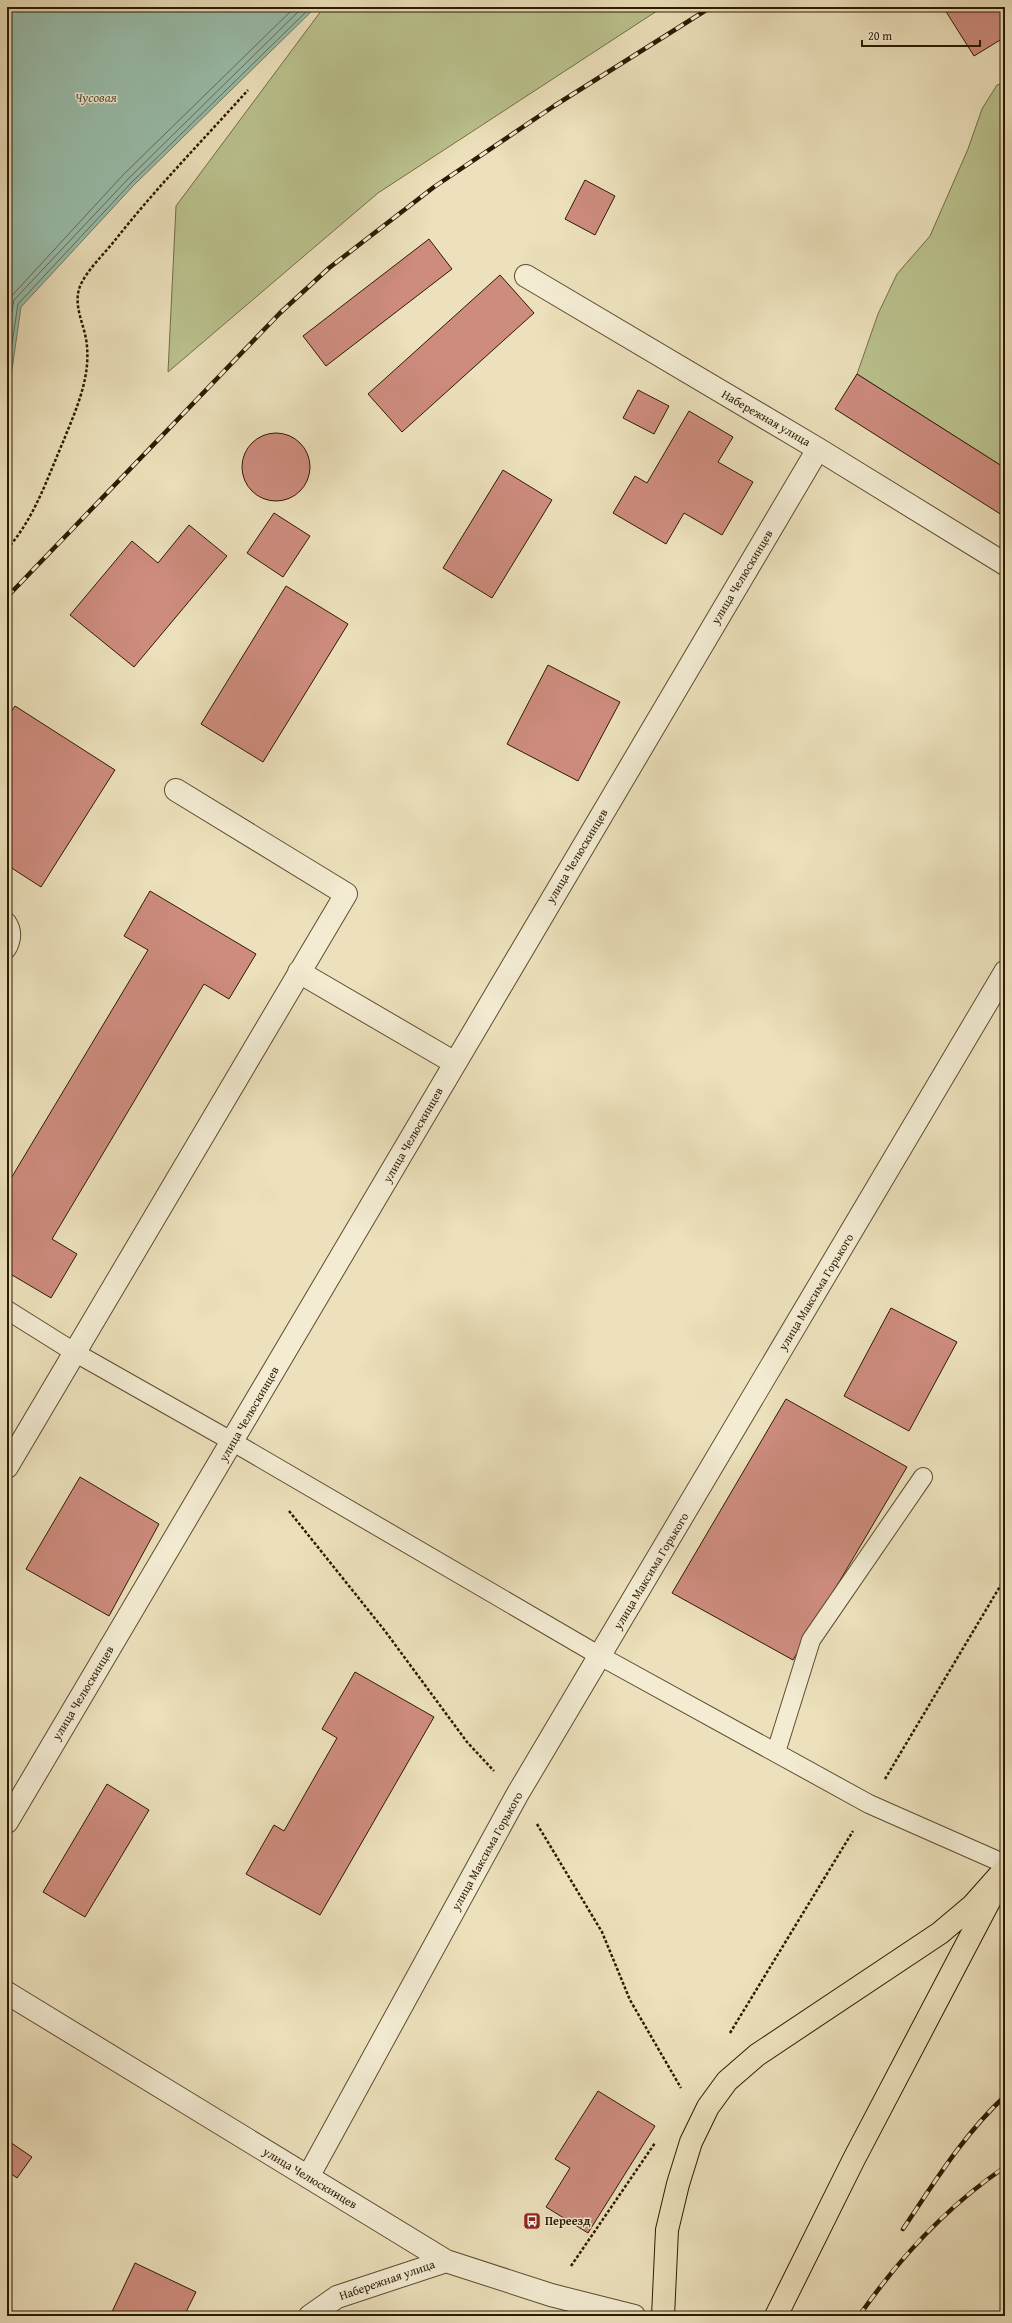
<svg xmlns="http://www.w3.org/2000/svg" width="1012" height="2323" font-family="'Gentium Book Plus',serif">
<rect width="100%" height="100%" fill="#ece1bc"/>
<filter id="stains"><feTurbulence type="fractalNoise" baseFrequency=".005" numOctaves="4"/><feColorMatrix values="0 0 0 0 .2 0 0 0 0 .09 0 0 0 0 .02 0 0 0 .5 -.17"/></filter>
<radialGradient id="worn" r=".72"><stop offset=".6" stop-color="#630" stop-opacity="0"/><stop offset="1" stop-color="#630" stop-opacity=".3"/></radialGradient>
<path fill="#bac28e" stroke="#746e47" d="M 324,7 L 663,7 L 378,193 L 168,372 L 176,206 Z
M 1005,82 L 1005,468 L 857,374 L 878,314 L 897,274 L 930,236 L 968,149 L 982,109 L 997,85 Z"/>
<path fill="#99beac" stroke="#6e7c67" d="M 7,7 L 316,7 L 133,186 L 21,307 L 7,404 Z"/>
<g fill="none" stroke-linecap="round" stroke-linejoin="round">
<path stroke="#646c56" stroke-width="1" d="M 7,301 L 123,175 L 295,7
M 7,340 L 14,300 L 127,180 L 303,7
M 7,376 L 18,304 L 131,183 L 311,7"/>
</g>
<path fill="#ce8c7f" stroke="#2e1a00" d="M 950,7 L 1005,7 L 1005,37 L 974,56 L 945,10 Z
M 585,180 L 615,196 L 595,235 L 565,219 Z
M 429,239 L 452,269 L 326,366 L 303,336 Z
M 500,275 L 534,313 L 402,432 L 368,394 Z
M 857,374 L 1005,468 L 1005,517 L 835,409 Z
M 638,390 L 669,406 L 654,434 L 623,418 Z
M 689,411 L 733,437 L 718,462 L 753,482 L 722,535 L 684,513 L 666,544 L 613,513 L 635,476 L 647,483 Z
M242 467a34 34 0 1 1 68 0a34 34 0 1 1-68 0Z
M 503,470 L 552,500 L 492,598 L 443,568 Z
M 274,513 L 310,536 L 283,577 L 247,553 Z
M 189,525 L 227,556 L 134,667 L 70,615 L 132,541 L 158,563 Z
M 286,586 L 348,624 L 263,762 L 201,724 Z
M 548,665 L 620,702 L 578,781 L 507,744 Z
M 15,706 L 115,770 L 41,887 L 7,865 L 7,718 Z
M 150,891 L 256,954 L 229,999 L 204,984 L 52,1239 L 77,1254 L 51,1298 L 7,1272 L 7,1185 L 148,950 L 124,936 Z
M 891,1308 L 957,1342 L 909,1431 L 844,1396 Z
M 786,1399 L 907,1467 L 793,1660 L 672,1593 Z
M 80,1477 L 159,1524 L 109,1616 L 26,1569 Z
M 355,1672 L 434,1717 L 320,1915 L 246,1874 L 274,1825 L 284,1831 L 337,1738 L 322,1729 Z
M 107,1784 L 149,1810 L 85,1917 L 43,1892 Z
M 598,2091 L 655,2126 L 588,2233 L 546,2207 L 570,2168 L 555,2159 Z
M 7,2140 L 32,2157 L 17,2178 L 7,2171 Z
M 135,2263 L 196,2292 L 184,2316 L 115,2316 L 111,2314 Z"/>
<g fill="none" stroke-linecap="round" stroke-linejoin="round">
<defs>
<path id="lane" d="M 7,922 C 13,931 12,940 7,949
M 7,1310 L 74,1352 L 233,1442 L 600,1656 L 869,1804 L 1005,1864
M 776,1752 L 811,1640 L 923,1477"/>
<path id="street" d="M 526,276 L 818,449 L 1005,564
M 299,972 L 455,1063
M 7,1467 L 346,894 L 176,790
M 7,1822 L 818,449
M 7,1993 L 446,2261 L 551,2295 L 634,2316
M 308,2177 L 517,1795 L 1005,972
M 310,2316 L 337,2297 L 446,2261"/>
<path id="primary" d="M 663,2316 L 667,2230 L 678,2184 L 691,2142 L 708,2107 L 727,2081 L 757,2055 L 940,1933 L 972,1906 L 1005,1869
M 776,2316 L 854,2159 L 993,1894"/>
</defs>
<use href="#lane" stroke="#5e4c2f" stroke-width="20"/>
<use href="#street" stroke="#5e4c2f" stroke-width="24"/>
<use href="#primary" stroke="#2e1a00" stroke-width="24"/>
<path stroke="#2e1a00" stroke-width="2.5" stroke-dasharray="3 2" stroke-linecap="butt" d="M 7,549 C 34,519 47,479 63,442 C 75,412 90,380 87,347 C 86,325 70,304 82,282 C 90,267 105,253 116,239 C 157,187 204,139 248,90
M 289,1511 L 385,1631 L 467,1742 L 494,1771
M 885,1779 L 1005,1578
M 537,1824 L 602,1932 L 630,2000 L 681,2088
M 730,2033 L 853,1831
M 571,2266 L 655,2143"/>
<use href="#lane" stroke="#f3ecd3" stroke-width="18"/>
<use href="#street" stroke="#f3ecd3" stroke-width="22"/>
<use href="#primary" stroke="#ece1bc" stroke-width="22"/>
<defs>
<path id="rail" d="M 7,597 L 280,313 L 329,268 L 434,187 L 554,106 L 711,7
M 903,2229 C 934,2183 964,2134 1005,2096
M 859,2316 C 900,2257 946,2207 1005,2167"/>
</defs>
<use href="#rail" stroke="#2e1a00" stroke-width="4.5"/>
<use href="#rail" stroke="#f3ecd3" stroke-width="3" stroke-dasharray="9" stroke-linecap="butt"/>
</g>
<defs>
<symbol id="bus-square" viewBox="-11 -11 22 22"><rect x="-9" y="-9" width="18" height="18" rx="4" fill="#8f2418" stroke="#f3ecd3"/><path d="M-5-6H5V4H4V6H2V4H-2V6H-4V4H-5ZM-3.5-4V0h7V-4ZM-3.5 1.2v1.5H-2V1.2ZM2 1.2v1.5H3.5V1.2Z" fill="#fff"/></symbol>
</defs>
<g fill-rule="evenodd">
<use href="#bus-square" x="522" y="2211" width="20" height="20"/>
</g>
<g text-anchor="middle" stroke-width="3" stroke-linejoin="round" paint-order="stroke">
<g font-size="12" fill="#2e1a00" stroke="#f3ecd3">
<text transform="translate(766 418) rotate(30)" y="4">Набережная улица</text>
<text transform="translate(742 577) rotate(-59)" y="4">улица Челюскинцев</text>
<text transform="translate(577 856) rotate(-59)" y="4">улица Челюскинцев</text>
<text transform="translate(413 1135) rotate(-60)" y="4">улица Челюскинцев</text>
<text transform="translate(816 1292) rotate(-59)" y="4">улица Максима Горького</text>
<text transform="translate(249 1414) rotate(-60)" y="4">улица Челюскинцев</text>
<text transform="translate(651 1571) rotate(-59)" y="4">улица Максима Горького</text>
<text transform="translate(83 1693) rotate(-59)" y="4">улица Челюскинцев</text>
<text transform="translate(487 1851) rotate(-61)" y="4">улица Максима Горького</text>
<text transform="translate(310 2178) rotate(31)" y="4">улица Челюскинцев</text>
<text transform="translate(387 2280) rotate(-19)" y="4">Набережная улица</text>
</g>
<g font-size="12" font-weight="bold" fill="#2e1a00" stroke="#f3ecd3" text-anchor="start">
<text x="545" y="2225">Переезд</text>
</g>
<g font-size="13" font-style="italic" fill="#53533c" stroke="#f3ecd3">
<text x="96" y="102">Чусовая</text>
</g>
</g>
<rect width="1012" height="2323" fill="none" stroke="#ece1bc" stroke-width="24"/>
<rect x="8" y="8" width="996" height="2307" fill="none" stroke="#2e1a00" stroke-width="2"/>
<rect x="12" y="12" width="988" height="2299" fill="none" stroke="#2e1a00"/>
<path d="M862 40v6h118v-6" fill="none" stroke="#2e1a00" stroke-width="2"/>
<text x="868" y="40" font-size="12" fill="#2e1a00" stroke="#f3ecd3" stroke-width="3" paint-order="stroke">20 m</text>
<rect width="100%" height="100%" filter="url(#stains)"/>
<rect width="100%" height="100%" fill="url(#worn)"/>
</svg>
